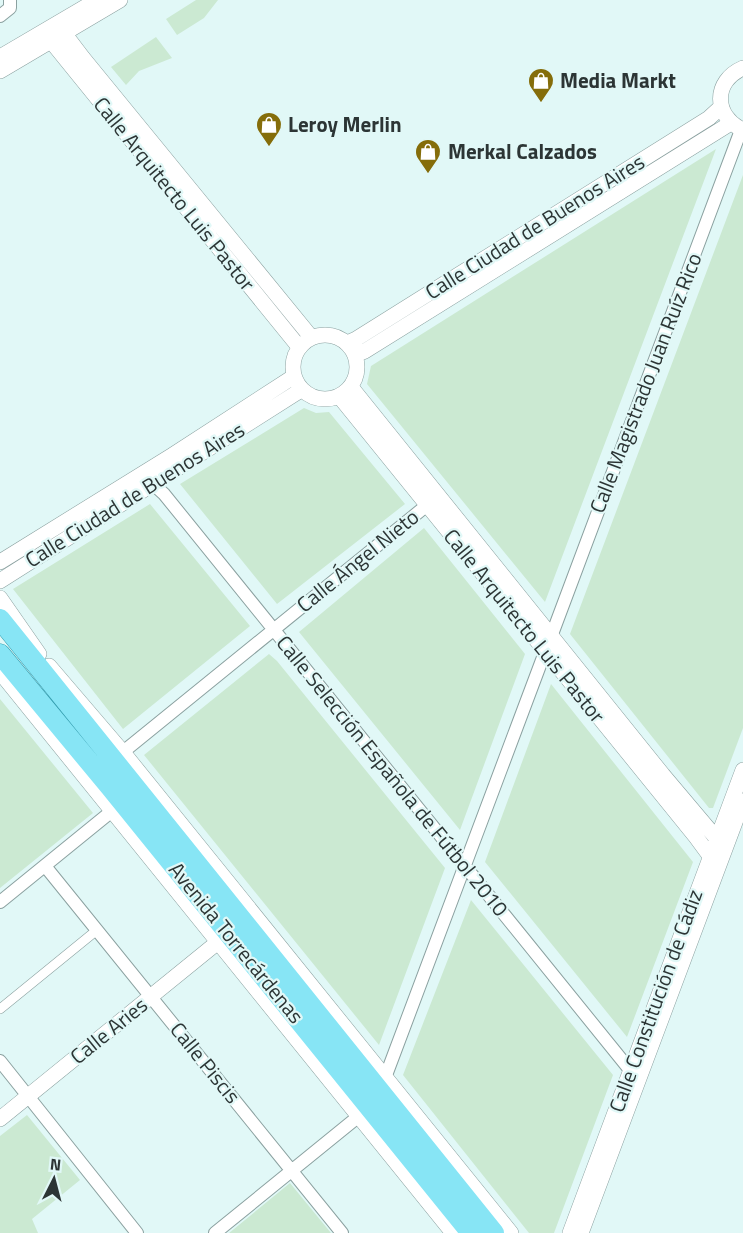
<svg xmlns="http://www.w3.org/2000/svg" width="743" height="1233" font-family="'Titillium Web',sans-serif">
<rect width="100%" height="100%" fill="#e1f8f7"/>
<path fill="#cbe9d2" d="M 196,0 L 218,0 L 204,18 L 177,35 L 166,19 Z
M 156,37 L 172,58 L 139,71 L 126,85 L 111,67 Z
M 716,149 L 545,602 L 367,384 L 371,366 Z
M 743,175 L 743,728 L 713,808 L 709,808 L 570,634 Z
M 304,408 L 316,413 L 329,412 L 405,504 L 277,604 L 180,484 Z
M 150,504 L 250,626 L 123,729 L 13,589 Z
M 424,528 L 525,654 L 460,830 L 299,632 Z
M 269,654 L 277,661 L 445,868 L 379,1045 L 144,755 Z
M 551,684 L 693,862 L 627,1037 L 485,862 Z
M 0,699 L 93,813 L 0,888 Z
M 471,900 L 613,1075 L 554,1233 L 529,1233 L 403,1075 Z
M 27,1115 L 80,1180 L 32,1219 L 38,1233 L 0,1233 L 0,1136 Z
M 290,1183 L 331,1233 L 229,1233 L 234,1229 Z"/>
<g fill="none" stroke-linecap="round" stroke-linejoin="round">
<defs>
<path id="pedestrian" d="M 0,1009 L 97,930"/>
<path id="minor" d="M 0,16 L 10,8 L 10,0
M 153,484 L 164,494 L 630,1070
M 551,637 L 741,130
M 123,752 L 426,506
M 45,866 L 342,1233
M 0,902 L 112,811
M 0,1061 L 137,1233
M 385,1078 L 545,652
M 215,1233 L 359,1116"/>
<path id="tertiary" d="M 64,33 L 83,58 L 311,337
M 51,41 L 299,347
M 0,57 L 97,0
M 743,68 C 713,81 713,116 743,130
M 0,71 L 120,0
M293 367a32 32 0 1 1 64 0a32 32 0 1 1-64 0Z
M 347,343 L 356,339 L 709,118 L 721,107
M 355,355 L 365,351 L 731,123
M 351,387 L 663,775 L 717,839
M 339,396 L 696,837 L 710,856
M 0,562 L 171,456 L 293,377
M 0,581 L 301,390
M 0,598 L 39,654
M 49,666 L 126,756 L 511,1233
M 0,672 L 453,1233
M 0,1119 L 218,942
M 570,1233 L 743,770
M 581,1233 L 743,801"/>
<path id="primary" d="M 0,619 L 494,1233
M 0,654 L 110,787 L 471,1233"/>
</defs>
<use href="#pedestrian" stroke="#8ba1a0" stroke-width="10"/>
<use href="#minor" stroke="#8ba1a0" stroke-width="14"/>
<use href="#tertiary" stroke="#8ba1a0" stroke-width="16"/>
<use href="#primary" stroke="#339cae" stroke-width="21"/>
<use href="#pedestrian" stroke="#fff" stroke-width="9"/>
<use href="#minor" stroke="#fff" stroke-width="12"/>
<use href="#tertiary" stroke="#fff" stroke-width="15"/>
<use href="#primary" stroke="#87e5f5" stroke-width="20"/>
</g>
<defs>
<symbol id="shop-pin" viewBox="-11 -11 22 30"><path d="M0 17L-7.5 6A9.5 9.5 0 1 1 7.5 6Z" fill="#856d0a" stroke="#e1f8f7"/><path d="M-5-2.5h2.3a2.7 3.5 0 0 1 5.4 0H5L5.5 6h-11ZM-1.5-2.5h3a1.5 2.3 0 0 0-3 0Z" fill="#fff"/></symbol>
</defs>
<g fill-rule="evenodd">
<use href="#shop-pin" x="526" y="66" width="30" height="40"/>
<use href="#shop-pin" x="254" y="110" width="30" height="40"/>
<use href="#shop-pin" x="413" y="137" width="30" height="40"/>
</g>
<g text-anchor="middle" stroke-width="4.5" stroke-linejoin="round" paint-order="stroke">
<g font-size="21" font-weight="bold" fill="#2c3535" stroke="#e1f8f7" text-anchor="start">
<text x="560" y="88">Media Markt</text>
<text x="288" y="132">Leroy Merlin</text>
<text x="448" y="159">Merkal Calzados</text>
</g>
<g font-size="21" fill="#2c3535" stroke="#e1f8f7">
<text transform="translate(174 194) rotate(51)" y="7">Calle Arquitecto Luis Pastor</text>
<text transform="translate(535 227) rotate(-32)" y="7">Calle Ciudad de Buenos Aires</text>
<text transform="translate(646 383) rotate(-69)" y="7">Calle Magistrado Juan Ruíz Rico</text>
<text transform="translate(135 495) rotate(-32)" y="7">Calle Ciudad de Buenos Aires</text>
<text transform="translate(358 561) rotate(-39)" y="7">Calle Ángel Nieto</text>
<text transform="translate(524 626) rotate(51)" y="7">Calle Arquitecto Luis Pastor</text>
<text transform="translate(392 776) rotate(51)" y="7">Calle Selección Española de Fútbol 2010</text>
<text transform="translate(236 943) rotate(51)" y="7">Avenida Torrecárdenas</text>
<text transform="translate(656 1001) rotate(-70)" y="7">Calle Constitución de Cádiz</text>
<text transform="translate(109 1031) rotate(-39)" y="7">Calle Aries</text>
<text transform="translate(205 1063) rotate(51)" y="7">Calle Piscis</text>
</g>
</g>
<g transform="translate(54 1179) rotate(6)" stroke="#e1f8f7" stroke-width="4.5" paint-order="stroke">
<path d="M0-4.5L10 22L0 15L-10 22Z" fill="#2c3535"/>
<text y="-9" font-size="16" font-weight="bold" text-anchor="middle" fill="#2c3535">N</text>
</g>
</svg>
